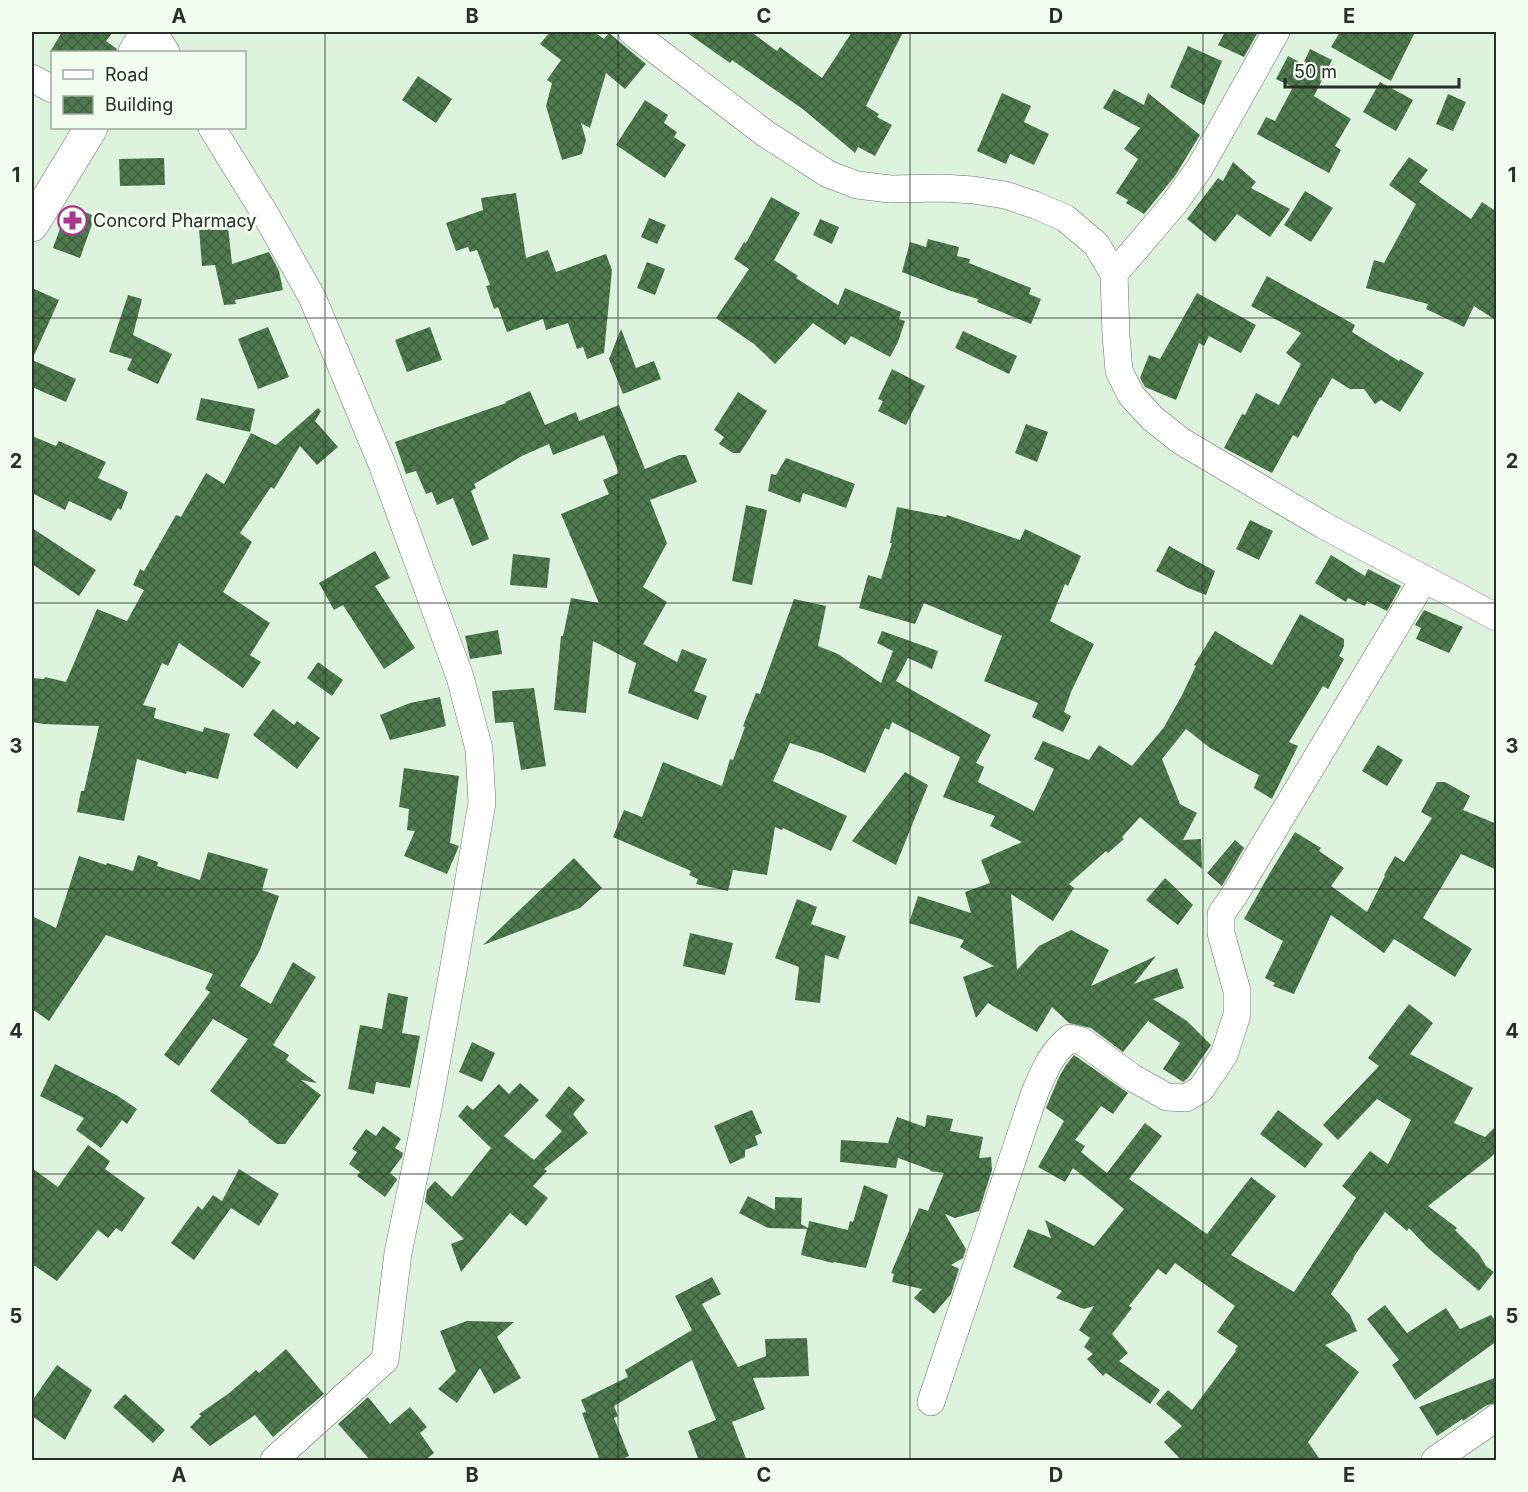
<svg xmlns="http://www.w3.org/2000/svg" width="1528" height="1492" font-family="Inter,sans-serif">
<defs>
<pattern id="building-cross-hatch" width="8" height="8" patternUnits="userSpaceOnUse" patternTransform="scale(1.5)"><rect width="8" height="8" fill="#4e794e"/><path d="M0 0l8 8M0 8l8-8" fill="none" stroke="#3e5e3e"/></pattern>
</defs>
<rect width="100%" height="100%" fill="#ddf3dd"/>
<path fill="url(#building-cross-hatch)" d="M 62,32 L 113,32 L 106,41 L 117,49 L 116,52 L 50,52 Z
M 550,32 L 594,32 L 604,39 L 609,33 L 646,64 L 625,89 L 606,73 L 590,128 L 581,123 L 586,140 L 582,154 L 562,160 L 546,106 L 552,83 L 547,80 L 561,60 L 540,44 Z
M 686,32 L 751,32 L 777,51 L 780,47 L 822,78 L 852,32 L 903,32 L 866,106 L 879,114 L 877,117 L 892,125 L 875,156 L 858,147 L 855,153 L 804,110 L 732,60 L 730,63 Z
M 1225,32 L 1258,32 L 1244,57 L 1218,45 Z
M 1340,32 L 1415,32 L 1391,81 L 1331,47 Z
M 1188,46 L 1222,61 L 1204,105 L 1170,87 Z
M 1310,49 L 1332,60 L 1314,96 L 1351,119 L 1335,146 L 1341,150 L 1329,173 L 1257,134 L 1266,117 L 1275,121 L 1293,87 L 1276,79 L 1288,56 L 1303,64 Z
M 418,76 L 452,99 L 436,123 L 402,100 Z
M 1380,82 L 1413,100 L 1396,131 L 1363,112 Z
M 1114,89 L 1144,105 L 1148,93 L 1200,135 L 1175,176 L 1144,214 L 1126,203 L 1128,200 L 1116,193 L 1138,159 L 1124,149 L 1140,128 L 1103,108 Z
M 1002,93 L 1031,106 L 1024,122 L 1049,134 L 1034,165 L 1010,154 L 1006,164 L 977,151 Z
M 1448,94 L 1466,102 L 1453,131 L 1436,124 Z
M 645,100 L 668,115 L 664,123 L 677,132 L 674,137 L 686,145 L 665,178 L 616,145 Z
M 1409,157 L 1428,170 L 1419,182 L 1471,219 L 1482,202 L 1497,212 L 1497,321 L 1474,306 L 1464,327 L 1426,309 L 1428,304 L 1366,288 L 1374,260 L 1384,263 L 1416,204 L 1389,185 Z
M 164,158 L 165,185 L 120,186 L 119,159 Z
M 1233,162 L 1256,182 L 1251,188 L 1290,209 L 1270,237 L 1237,214 L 1215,242 L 1187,219 L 1218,178 L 1223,181 Z
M 1305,191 L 1333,208 L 1311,242 L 1284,225 Z
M 516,193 L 526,258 L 548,250 L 556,272 L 606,254 L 612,270 L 604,353 L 587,359 L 583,347 L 577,349 L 568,323 L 546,330 L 543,319 L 507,332 L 498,307 L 494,309 L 486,286 L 490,285 L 477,250 L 470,252 L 468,247 L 456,251 L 446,223 L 483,210 L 481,198 Z
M 771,197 L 800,213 L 774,260 L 798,276 L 796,278 L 838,305 L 845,288 L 901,312 L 899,319 L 905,321 L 898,342 L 890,357 L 851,336 L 845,345 L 813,323 L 775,364 L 754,344 L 716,318 L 749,269 L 734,259 L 744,242 L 746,243 Z
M 68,206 L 95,216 L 80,258 L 53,248 Z
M 649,218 L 666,225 L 657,244 L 641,237 Z
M 820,219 L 839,227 L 832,244 L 813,235 Z
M 228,226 L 232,264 L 269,252 L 279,271 L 283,290 L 235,300 L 236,304 L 224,305 L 215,265 L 202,266 L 199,229 Z
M 928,239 L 959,247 L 957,256 L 970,259 L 969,263 L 1031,288 L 1029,294 L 1041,299 L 1031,324 L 977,302 L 978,299 L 951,291 L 902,272 L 910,242 L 926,247 Z
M 647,262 L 665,269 L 655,295 L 637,288 Z
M 1267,276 L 1355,325 L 1352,332 L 1399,361 L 1400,359 L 1424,373 L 1400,412 L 1381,400 L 1375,404 L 1364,389 L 1350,389 L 1332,378 L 1321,398 L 1320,397 L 1298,438 L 1293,435 L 1272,473 L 1224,448 L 1242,414 L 1245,415 L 1256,393 L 1279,405 L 1301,364 L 1286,353 L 1301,333 L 1251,306 Z
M 32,288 L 59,300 L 32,360 L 76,379 L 66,402 L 32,387 Z
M 1197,293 L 1256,325 L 1241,353 L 1209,336 L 1204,346 L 1199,343 L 1176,400 L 1145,387 L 1140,378 L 1149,355 L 1160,359 Z
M 128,295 L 142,299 L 133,335 L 172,354 L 158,384 L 127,370 L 132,359 L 109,352 Z
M 268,327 L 289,377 L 258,389 L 238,339 Z
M 430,327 L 442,360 L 407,372 L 395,340 Z
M 621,329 L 636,368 L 654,361 L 661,379 L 623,394 L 609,359 Z
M 963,331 L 1017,356 L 1009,374 L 955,348 Z
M 892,369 L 925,386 L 906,425 L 878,411 L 883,401 L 878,399 Z
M 530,391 L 545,425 L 576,412 L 579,421 L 619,405 L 645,469 L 679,455 L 686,455 L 697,482 L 650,500 L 667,543 L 643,587 L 667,602 L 643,644 L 677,662 L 682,649 L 707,659 L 694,691 L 707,696 L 698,720 L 628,693 L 636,663 L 593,641 L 586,713 L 554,710 L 561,636 L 563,636 L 571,598 L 599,603 L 561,514 L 609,494 L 603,480 L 619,473 L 604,435 L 553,455 L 549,444 L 522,456 L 474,484 L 476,488 L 471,491 L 489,539 L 472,546 L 453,498 L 437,505 L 432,492 L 426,494 L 416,471 L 406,474 L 395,442 L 506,403 L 505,402 Z
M 738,392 L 767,411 L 740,453 L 733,453 L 719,444 L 724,437 L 714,430 Z
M 201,398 L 255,409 L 250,432 L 196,420 Z
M 318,408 L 321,411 L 315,421 L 338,447 L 317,465 L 300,446 L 274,489 L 271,487 L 240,533 L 252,542 L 223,592 L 270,623 L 250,655 L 261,662 L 243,688 L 179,643 L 168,666 L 162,663 L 143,705 L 156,708 L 154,718 L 203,732 L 204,727 L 230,734 L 218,779 L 187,771 L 186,774 L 137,759 L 124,821 L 77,812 L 81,791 L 84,791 L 99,726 L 43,724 L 32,722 L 32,678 L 44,679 L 45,677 L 66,682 L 97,609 L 127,621 L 144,590 L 133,585 L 140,569 L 144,571 L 176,515 L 181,517 L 206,473 L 224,484 L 251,433 L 276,445 Z
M 1026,424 L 1048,432 L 1037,462 L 1015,453 Z
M 32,436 L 56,446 L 59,441 L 106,462 L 98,478 L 128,492 L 121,510 L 118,508 L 111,521 L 69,501 L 65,510 L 32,493 Z
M 786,458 L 855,484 L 846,508 L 803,493 L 800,503 L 768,491 L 771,474 L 776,475 Z
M 746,505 L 767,510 L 752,585 L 732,581 Z
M 897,507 L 946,517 L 947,515 L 1020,540 L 1025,529 L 1081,556 L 1068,586 L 1065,584 L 1050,621 L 1094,644 L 1071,692 L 1064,712 L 1071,716 L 1063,732 L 1032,717 L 1038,703 L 984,681 L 1002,636 L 924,603 L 915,624 L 859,608 L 868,575 L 881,579 L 892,543 L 890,543 Z
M 1250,520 L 1273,531 L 1259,560 L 1236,549 Z
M 32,528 L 96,570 L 79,596 L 32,564 Z
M 1169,546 L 1215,571 L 1206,595 L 1188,588 L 1156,571 Z
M 375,551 L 390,578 L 375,586 L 415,648 L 384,669 L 343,605 L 334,610 L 319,583 Z
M 513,554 L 550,558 L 547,588 L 510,585 Z
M 1331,555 L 1365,576 L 1368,569 L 1401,586 L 1387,611 L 1367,601 L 1365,606 L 1348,598 L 1346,602 L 1315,583 Z
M 794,599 L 826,606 L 818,646 L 838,654 L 881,683 L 893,651 L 877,643 L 882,631 L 938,651 L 932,669 L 908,658 L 896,681 L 991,735 L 976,763 L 984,767 L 978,782 L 1034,811 L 1054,769 L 1034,759 L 1043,741 L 1089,760 L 1099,745 L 1132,766 L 1164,727 L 1181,697 L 1196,666 L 1194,665 L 1215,631 L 1272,665 L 1300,614 L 1344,639 L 1344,646 L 1339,656 L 1344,659 L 1328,689 L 1323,686 L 1289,742 L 1298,746 L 1272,799 L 1254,788 L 1259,775 L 1210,748 L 1186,729 L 1162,759 L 1180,804 L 1197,813 L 1183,840 L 1201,839 L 1202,869 L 1140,817 L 1122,837 L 1124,839 L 1108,853 L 1106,851 L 1069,884 L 1074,888 L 1053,921 L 1011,894 L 1017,970 L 1039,946 L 1071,930 L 1109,950 L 1091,986 L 1156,956 L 1134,984 L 1177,968 L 1184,988 L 1153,999 L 1187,1021 L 1211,1045 L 1188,1078 L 1183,1082 L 1163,1069 L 1180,1043 L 1148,1021 L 1123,1052 L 1091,1028 L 1069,1023 L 1052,1007 L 1037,1032 L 988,1003 L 976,1018 L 963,977 L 994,966 L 960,947 L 964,940 L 909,923 L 918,896 L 971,913 L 965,892 L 990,883 L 981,860 L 1022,842 L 990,826 L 995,816 L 943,797 L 960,757 L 892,722 L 889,730 L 885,728 L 865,773 L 824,754 L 790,743 L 773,781 L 847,816 L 831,851 L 783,828 L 782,830 L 775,827 L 767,875 L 733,870 L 728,891 L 696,884 L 698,879 L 689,875 L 691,871 L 613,837 L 624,810 L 642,817 L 663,762 L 722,786 L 730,759 L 733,760 L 745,727 L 743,726 L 756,693 L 760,694 Z
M 1424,610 L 1463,627 L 1449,653 L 1416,639 L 1421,628 L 1415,625 Z
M 498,630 L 502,654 L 470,659 L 465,636 Z
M 318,662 L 343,680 L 332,696 L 307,678 Z
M 534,688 L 546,766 L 521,770 L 513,722 L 495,723 L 492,691 Z
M 440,697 L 446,726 L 390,740 L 380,715 L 410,703 Z
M 273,709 L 294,725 L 297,721 L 320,738 L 297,769 L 253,735 Z
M 1378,745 L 1403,760 L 1387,786 L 1362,771 Z
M 404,768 L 459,776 L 450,843 L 459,846 L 447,874 L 404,856 L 415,831 L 407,830 L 409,809 L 399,807 Z
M 905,772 L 928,785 L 896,865 L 852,841 Z
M 1437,782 L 1445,782 L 1470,796 L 1463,810 L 1497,824 L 1497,870 L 1461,854 L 1423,918 L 1472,949 L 1455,977 L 1394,939 L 1384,953 L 1331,915 L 1294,994 L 1273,986 L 1275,983 L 1265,978 L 1283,941 L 1244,919 L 1271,871 L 1295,832 L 1321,848 L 1319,851 L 1344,868 L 1331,886 L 1367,912 L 1385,876 L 1384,875 L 1395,856 L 1404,862 L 1432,818 L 1421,812 Z
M 1235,840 L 1244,848 L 1222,886 L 1207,873 Z
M 208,852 L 268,869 L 262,890 L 279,896 L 260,950 L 240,986 L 271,1004 L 293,962 L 316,977 L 273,1045 L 289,1055 L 286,1060 L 317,1083 L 301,1080 L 321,1095 L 285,1144 L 277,1144 L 248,1122 L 249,1121 L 210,1091 L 248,1039 L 213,1019 L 179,1066 L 164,1055 L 210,992 L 205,989 L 213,974 L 106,935 L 49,1021 L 32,1009 L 32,916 L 56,928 L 79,856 L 106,865 L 107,863 L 133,871 L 138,855 L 158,862 L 157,866 L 200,880 Z
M 574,858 L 602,888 L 580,908 L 483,945 Z
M 1165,878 L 1193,905 L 1178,925 L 1146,900 Z
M 797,899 L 817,907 L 811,924 L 846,936 L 838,959 L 825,955 L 820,1003 L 795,1000 L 799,967 L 775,958 Z
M 690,933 L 733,943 L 725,975 L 683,966 Z
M 388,993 L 408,997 L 402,1033 L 420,1036 L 410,1088 L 376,1082 L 374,1094 L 348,1089 L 360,1025 L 382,1029 Z
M 1409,1004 L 1433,1023 L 1410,1054 L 1473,1088 L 1454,1123 L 1485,1137 L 1497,1125 L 1497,1151 L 1490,1158 L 1428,1206 L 1457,1228 L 1455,1230 L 1479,1254 L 1486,1266 L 1494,1272 L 1479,1291 L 1428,1248 L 1409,1228 L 1407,1231 L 1385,1212 L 1353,1258 L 1354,1258 L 1331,1294 L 1350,1315 L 1357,1331 L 1325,1345 L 1359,1372 L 1308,1442 L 1321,1461 L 1182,1461 L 1164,1442 L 1182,1426 L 1156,1404 L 1168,1390 L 1192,1410 L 1236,1351 L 1235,1350 L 1238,1346 L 1217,1332 L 1235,1306 L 1175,1263 L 1166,1275 L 1158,1269 L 1129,1306 L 1132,1308 L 1112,1334 L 1128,1353 L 1119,1361 L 1160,1390 L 1150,1404 L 1106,1373 L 1103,1376 L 1087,1359 L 1093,1354 L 1084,1347 L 1090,1338 L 1079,1330 L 1094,1306 L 1084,1309 L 1056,1298 L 1062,1291 L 1013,1267 L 1028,1229 L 1051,1238 L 1045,1220 L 1094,1246 L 1124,1209 L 1073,1168 L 1065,1182 L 1038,1167 L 1064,1121 L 1046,1108 L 1059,1077 L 1066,1065 L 1074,1055 L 1128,1093 L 1113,1114 L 1101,1106 L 1075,1140 L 1085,1146 L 1081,1152 L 1107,1173 L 1145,1123 L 1162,1136 L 1129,1179 L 1207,1234 L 1251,1177 L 1276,1196 L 1231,1255 L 1294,1292 L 1356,1198 L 1342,1186 L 1370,1151 L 1388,1164 L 1411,1120 L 1377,1099 L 1338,1140 L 1323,1125 L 1379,1066 L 1368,1058 Z
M 472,1042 L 495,1053 L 482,1082 L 459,1072 Z
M 55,1064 L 118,1096 L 137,1109 L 127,1124 L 122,1120 L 101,1148 L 76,1130 L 84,1118 L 40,1096 Z
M 520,1083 L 539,1100 L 504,1136 L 534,1160 L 562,1131 L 545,1116 L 569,1086 L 585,1100 L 573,1114 L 588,1133 L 544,1169 L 547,1171 L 533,1186 L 548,1198 L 526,1226 L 510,1213 L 461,1272 L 451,1244 L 464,1239 L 425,1202 L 427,1190 L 435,1181 L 452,1197 L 491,1148 L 458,1116 L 467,1105 L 473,1110 L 499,1084 L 509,1094 Z
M 752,1110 L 762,1133 L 755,1136 L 758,1145 L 745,1150 L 745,1157 L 730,1164 L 714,1126 Z
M 1278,1110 L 1323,1144 L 1305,1168 L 1260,1134 Z
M 927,1115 L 953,1119 L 950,1131 L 983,1137 L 979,1158 L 991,1157 L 992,1170 L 979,1211 L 955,1218 L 945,1214 L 966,1249 L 963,1258 L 951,1265 L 959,1269 L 951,1294 L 934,1314 L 914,1298 L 922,1289 L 892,1282 L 894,1274 L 891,1273 L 919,1208 L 928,1211 L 944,1173 L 930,1171 L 931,1170 L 898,1158 L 896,1168 L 840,1162 L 841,1140 L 888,1143 L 897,1117 L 925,1127 Z
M 383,1126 L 401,1139 L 395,1148 L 403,1153 L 402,1157 L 390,1173 L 397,1179 L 397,1180 L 385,1197 L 357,1176 L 360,1172 L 349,1164 L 357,1152 L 352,1149 L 366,1129 L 376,1136 Z
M 88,1145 L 110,1161 L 105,1169 L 145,1198 L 122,1232 L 116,1228 L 108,1238 L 98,1230 L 57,1281 L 32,1264 L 32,1168 L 58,1187 Z
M 239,1169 L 279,1194 L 259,1226 L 231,1208 L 194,1260 L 171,1243 L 198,1206 L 202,1210 L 213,1195 L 222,1201 Z
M 864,1185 L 888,1195 L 866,1268 L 834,1262 L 833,1263 L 801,1255 L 807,1229 L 768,1228 L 739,1213 L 748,1196 L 775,1210 L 775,1197 L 802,1198 L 801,1224 L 808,1228 L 809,1221 L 848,1230 L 850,1221 L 853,1222 Z
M 712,1277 L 721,1294 L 702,1304 L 738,1367 L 766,1356 L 765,1339 L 807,1338 L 809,1376 L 753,1378 L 765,1409 L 732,1422 L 747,1461 L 699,1461 L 688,1431 L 716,1420 L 692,1360 L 614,1406 L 618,1416 L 614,1418 L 629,1456 L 618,1461 L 600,1461 L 582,1413 L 586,1412 L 581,1400 L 628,1377 L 625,1370 L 692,1330 L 675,1296 Z
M 1385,1305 L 1407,1333 L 1446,1308 L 1460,1329 L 1491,1315 L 1497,1323 L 1497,1341 L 1415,1400 L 1392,1365 L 1399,1360 L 1367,1319 Z
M 467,1321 L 514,1322 L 497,1337 L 521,1378 L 494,1394 L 480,1368 L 457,1403 L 438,1389 L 456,1371 L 440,1331 Z
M 286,1349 L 324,1394 L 273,1437 L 255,1415 L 210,1446 L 190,1427 L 201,1416 L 199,1414 L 228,1394 L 256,1370 L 259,1373 Z
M 57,1365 L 92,1390 L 65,1440 L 32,1416 L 32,1401 Z
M 1497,1377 L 1497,1403 L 1487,1405 L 1463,1421 L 1462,1419 L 1437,1436 L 1419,1407 Z
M 125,1394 L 165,1430 L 153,1443 L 113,1407 Z
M 368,1397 L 390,1424 L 410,1407 L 427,1427 L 420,1433 L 434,1453 L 424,1461 L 371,1461 L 338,1424 Z"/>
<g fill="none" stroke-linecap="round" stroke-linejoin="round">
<defs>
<path id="minor" d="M 153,32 L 166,52
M 632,32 L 766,134 L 828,174 L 857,185 L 890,189 L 942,188 L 973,190 L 1005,195 L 1035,205 L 1065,218 L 1096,244 L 1114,274 L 1116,335 L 1119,371 L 1131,395 L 1152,418 L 1181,441 L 1323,525 L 1496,617
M 32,78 L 52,89
M 212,128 L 267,217 L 312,297 L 340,363 L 382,464 L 460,677 L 479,749 L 482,803 L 454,966 L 427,1113 L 398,1253 L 385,1360 L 274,1460
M 1114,274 L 1173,205 L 1199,169 L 1276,32
M 931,1402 L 1035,1092 C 1045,1070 1050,1054 1070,1038 L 1082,1041 L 1133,1078 L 1167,1097 L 1186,1098 L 1201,1089 L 1224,1055 L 1237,1015 L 1237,991 L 1221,933 L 1221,914 L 1235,894 L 1424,579
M 1435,1460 L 1496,1418"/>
<path id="tertiary" d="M 135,52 L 147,32
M 32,225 L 91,128"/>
</defs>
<use href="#minor" stroke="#647763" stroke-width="28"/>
<use href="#tertiary" stroke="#647763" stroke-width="34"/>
<use href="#minor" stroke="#fff" stroke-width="27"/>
<use href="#tertiary" stroke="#fff" stroke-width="33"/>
</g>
<path fill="none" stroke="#272f27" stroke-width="1.5" stroke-opacity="0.55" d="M 325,32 L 325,1460M 618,32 L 618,1460M 910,32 L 910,1460M 1203,32 L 1203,1460M 32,318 L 1496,318M 32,603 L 1496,603M 32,889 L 1496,889M 32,1174 L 1496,1174"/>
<defs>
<symbol id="pharmacy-ring" viewBox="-11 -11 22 22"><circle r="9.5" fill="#f1fef0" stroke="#ac368e" stroke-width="1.5"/><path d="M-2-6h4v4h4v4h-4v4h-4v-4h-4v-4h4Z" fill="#ac368e"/></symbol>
</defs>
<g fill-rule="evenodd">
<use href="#pharmacy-ring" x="56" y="204" width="33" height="33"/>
</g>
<g text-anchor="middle" stroke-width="6" stroke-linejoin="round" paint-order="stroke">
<g font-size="18" fill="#272f27" stroke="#f1fef0" text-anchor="start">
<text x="93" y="227">Concord Pharmacy</text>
</g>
</g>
<rect width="1528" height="1492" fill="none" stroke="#f1fef0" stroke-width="66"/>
<rect x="51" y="51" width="195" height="78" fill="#f1fef0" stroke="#a0aba0" stroke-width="1.5"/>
<rect x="63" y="70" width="30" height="9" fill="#ffffff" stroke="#a0aba0" stroke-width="1.5"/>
<text x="105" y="81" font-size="18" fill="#272f27">Road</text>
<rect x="63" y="96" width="30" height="18" fill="url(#building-cross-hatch)" stroke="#a0aba0" stroke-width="1.5"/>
<text x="105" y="111" font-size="18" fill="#272f27">Building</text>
<path d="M1285 78v9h174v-9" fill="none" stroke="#272f27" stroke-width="3"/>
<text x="1294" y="78" font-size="18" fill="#272f27" stroke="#f1fef0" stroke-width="4.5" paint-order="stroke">50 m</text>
<rect x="33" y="33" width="1462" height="1426" fill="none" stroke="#272f27" stroke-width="2"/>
<g font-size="20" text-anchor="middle" font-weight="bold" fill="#272f27">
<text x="179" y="23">A</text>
<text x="472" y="23">B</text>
<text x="764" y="23">C</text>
<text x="1056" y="23">D</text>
<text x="1349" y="23">E</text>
<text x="16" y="182">1</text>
<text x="1512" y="182">1</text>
<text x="16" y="468">2</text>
<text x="1512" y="468">2</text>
<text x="16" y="753">3</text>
<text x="1512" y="753">3</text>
<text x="16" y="1038">4</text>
<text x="1512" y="1038">4</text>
<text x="16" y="1323">5</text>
<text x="1512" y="1323">5</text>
<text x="179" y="1482">A</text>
<text x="472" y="1482">B</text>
<text x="764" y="1482">C</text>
<text x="1056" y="1482">D</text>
<text x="1349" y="1482">E</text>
</g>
</svg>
